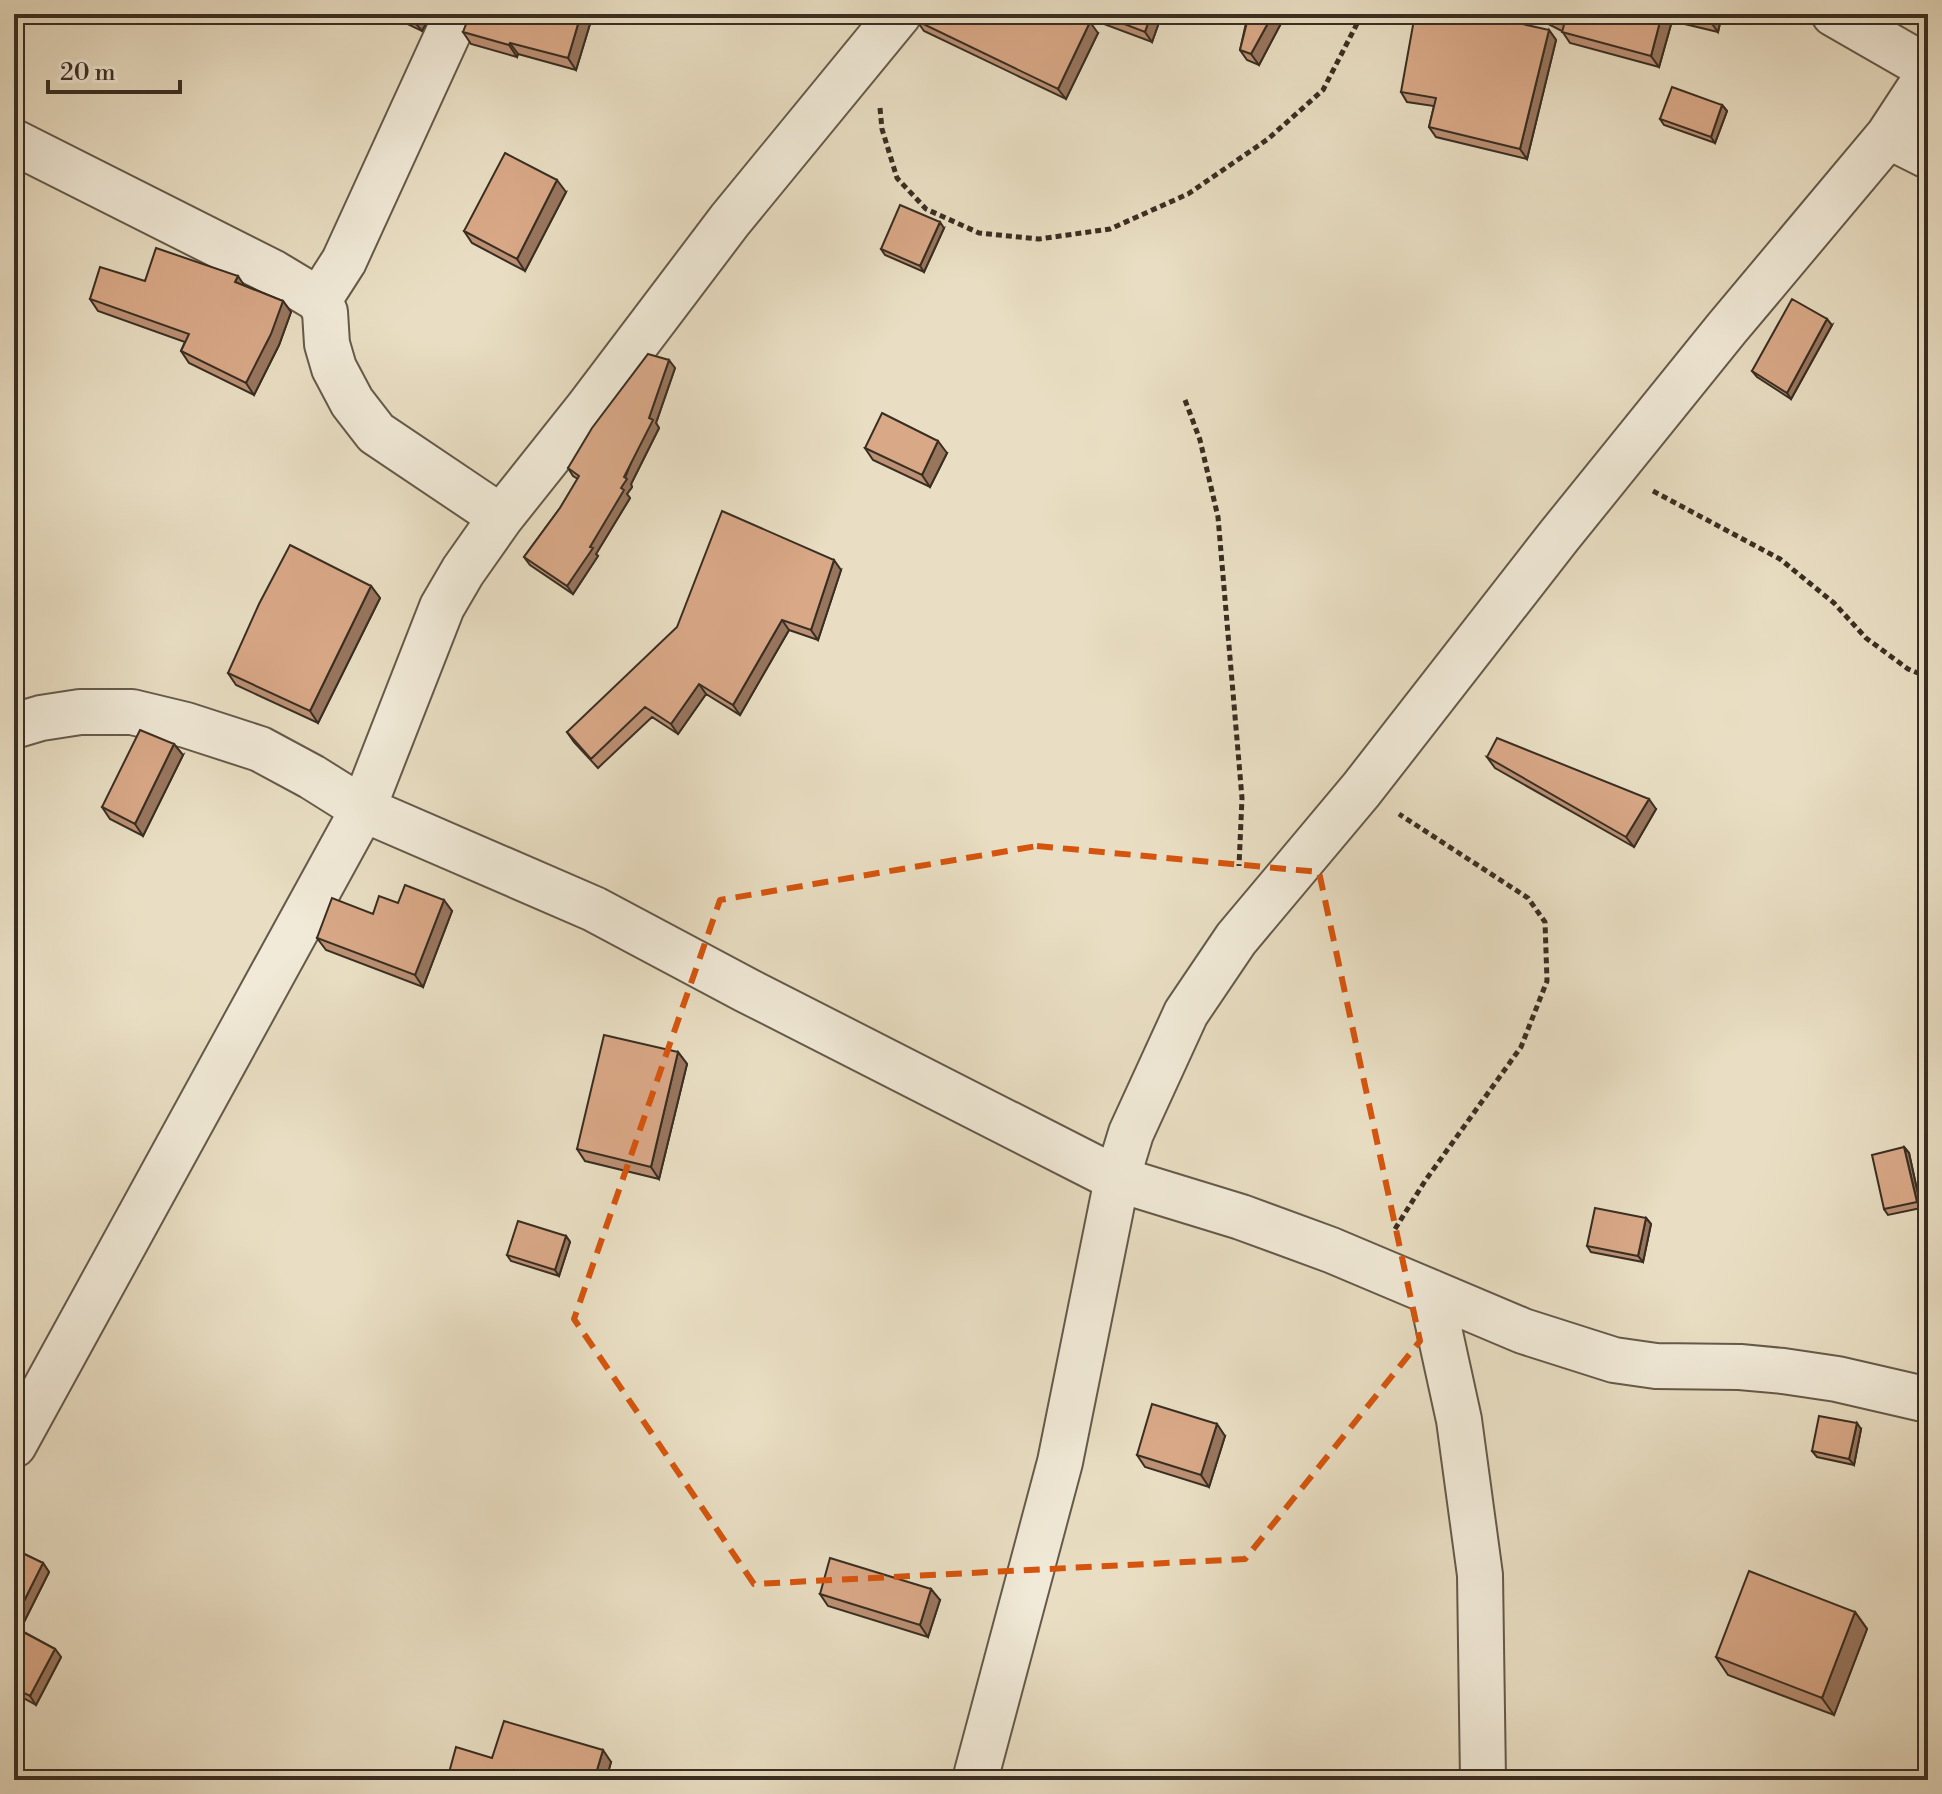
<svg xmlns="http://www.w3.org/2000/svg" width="1942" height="1794" font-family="'Libre Bodoni',serif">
<rect width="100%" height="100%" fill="#e9dec3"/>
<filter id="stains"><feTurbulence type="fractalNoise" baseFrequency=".0025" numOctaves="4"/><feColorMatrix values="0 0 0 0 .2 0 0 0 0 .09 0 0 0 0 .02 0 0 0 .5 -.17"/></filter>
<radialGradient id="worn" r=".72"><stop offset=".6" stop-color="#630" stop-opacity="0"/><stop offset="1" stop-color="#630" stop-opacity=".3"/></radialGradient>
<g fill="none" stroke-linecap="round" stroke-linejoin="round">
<defs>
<path id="street" d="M 1834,14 L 1928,68
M 1888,136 L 1928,156
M 14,142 L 274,273 L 319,300 L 325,312 L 327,344 L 334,368 L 352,402 L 376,433 L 501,517
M 319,300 L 344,261 L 457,14
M 14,726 L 41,718 L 80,712 L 132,712 L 186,725 L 260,749 L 312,777 L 363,809 L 594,909 L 746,990 L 1117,1179 L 1241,1217 L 1331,1250 L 1523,1331 L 1614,1360 L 1656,1366 L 1740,1367 L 1783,1371 L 1837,1379 L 1928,1400
M 1431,1292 L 1459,1420 L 1480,1575 L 1483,1780
M 14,1445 L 363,809 L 442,607 L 463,571 L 501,517 L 587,409 L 730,220 L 899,14
M 975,1780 L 1060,1462 L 1117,1179 L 1131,1133 L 1186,1013 L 1236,939 L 1361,790 L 1559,536 L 1727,328 L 1888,136 L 1928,75"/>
</defs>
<use href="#street" stroke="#655a4a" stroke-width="48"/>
<path stroke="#392e22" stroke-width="5" stroke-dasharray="6 4" stroke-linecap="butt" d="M 880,108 L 882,129 L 897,178 L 926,209 L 979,233 L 1039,239 L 1110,229 L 1188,194 L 1268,139 L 1323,90 L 1362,14
M 1185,400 L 1200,440 L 1218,517 L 1242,798 L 1239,866
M 1653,491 L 1780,559 L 1834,603 L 1866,638 L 1908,669 L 1928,677
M 1395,1229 L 1425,1181 L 1521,1047 L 1547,981 L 1545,922 L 1528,898 L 1399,814"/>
<use href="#street" stroke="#f1ead8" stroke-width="44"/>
</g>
<path fill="#bb9074" stroke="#392e22" stroke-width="2" d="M 395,14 L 431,14 L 422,31 L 399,20 Z
M 593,14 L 576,70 L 518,54 L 517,57 L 471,44 L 463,32 Z
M 1089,14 L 1162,14 L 1152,42 L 1093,20 Z
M 1248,14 L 1286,14 L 1259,65 L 1247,60 L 1240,50 Z
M 1529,14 L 1722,14 L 1718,32 L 1672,21 L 1659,67 L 1570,43 L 1562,31 Z
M 917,21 L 1098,33 L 1066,99 L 924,31 Z
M 1549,30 L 1556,40 L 1527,159 L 1436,137 L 1429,127 L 1434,106 L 1407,102 L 1401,92 Z
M 1722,105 L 1727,111 L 1715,143 L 1664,125 L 1660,119 Z
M 566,192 L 525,271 L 472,243 L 464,231 Z
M 944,228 L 924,272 L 885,255 L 881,249 Z
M 145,281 L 244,285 L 283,301 L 291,312 L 279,345 L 254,395 L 189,363 L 181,351 L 185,342 L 98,311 L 90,299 Z
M 1832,325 L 1791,399 L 1757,377 L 1752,371 Z
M 675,368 L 656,423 L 659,428 L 631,484 L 632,487 L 627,494 L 630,498 L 596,554 L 598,556 L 573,594 L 530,565 L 524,557 L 560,508 L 578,479 L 573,476 L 568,468 Z
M 865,448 L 947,453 L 930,487 L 873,460 Z
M 841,570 L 818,640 L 789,630 L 740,715 L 706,694 L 678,734 L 652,717 L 598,768 L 574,742 L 567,732 Z
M 371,586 L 380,598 L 318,723 L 236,685 L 228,673 Z
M 183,755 L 143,836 L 110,819 L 102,807 Z
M 1487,757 L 1656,809 L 1634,847 L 1495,768 Z
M 398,903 L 452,911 L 423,987 L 326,950 L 317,938 Z
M 678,1052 L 687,1064 L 659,1179 L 585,1161 L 577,1149 Z
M 1904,1147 L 1909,1153 L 1921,1208 L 1888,1215 L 1884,1209 Z
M 1646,1218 L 1651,1224 L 1643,1262 L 1591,1252 L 1587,1246 Z
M 566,1236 L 570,1242 L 559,1276 L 511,1261 L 507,1255 Z
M 1861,1429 L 1854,1465 L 1817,1457 L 1812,1451 Z
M 1225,1436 L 1209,1487 L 1145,1467 L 1137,1455 Z
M 14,1549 L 43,1563 L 49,1572 L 20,1630 L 55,1649 L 61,1657 L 36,1705 L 14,1693 Z
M 820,1594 L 940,1600 L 928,1637 L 828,1606 Z
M 1855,1612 L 1867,1629 L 1834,1715 L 1728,1675 L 1716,1657 Z
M 492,1758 L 611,1762 L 606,1780 L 447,1780 Z"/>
<path fill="#98765e" stroke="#392e22" stroke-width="2" d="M 423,14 L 431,14 L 422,31 L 417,25 Z
M 581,14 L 593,14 L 576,70 L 568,58 Z
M 1151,14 L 1162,14 L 1152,42 L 1145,32 Z
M 1273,14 L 1286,14 L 1259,65 L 1251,54 Z
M 1662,14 L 1667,14 L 1672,21 L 1659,67 L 1651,56 Z
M 1711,14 L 1722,14 L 1718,32 L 1710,21 Z
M 1090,22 L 1098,33 L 1066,99 L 1058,89 Z
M 1549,30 L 1556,40 L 1527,159 L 1520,149 Z
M 510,43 L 518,54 L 517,57 L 509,45 Z
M 1722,105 L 1727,111 L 1715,143 L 1711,137 Z
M 557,180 L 566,192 L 525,271 L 517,259 Z
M 940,222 L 944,228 L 924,272 L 920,266 Z
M 238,276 L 246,288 L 235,282 Z
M 283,301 L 291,312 L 279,345 L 254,395 L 246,383 Z
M 1827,319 L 1832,325 L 1791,399 L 1787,393 Z
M 669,360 L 675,368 L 656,423 L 659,428 L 631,484 L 632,487 L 627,494 L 630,498 L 596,554 L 598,556 L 573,594 L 567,586 L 590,547 L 621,488 L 649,418 Z
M 938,441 L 947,453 L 930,487 L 922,475 Z
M 834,560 L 841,570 L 818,640 L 811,630 Z
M 371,586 L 380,598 L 318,723 L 310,711 Z
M 782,620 L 789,630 L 740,715 L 733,705 Z
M 699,684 L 706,694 L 678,734 L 671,724 Z
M 174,744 L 183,755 L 143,836 L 135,824 Z
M 1649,799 L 1656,809 L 1634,847 L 1626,837 Z
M 444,900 L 452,911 L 423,987 L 415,975 Z
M 678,1052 L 687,1064 L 659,1179 L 651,1167 Z
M 1904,1147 L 1909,1153 L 1921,1208 L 1917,1202 Z
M 1646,1218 L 1651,1224 L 1643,1262 L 1638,1256 Z
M 566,1236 L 570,1242 L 559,1276 L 555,1270 Z
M 1857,1423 L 1861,1429 L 1854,1465 L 1849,1459 Z
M 1217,1424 L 1225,1436 L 1209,1487 L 1201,1475 Z
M 43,1563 L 49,1572 L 18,1634 L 14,1629 L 14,1621 Z
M 931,1589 L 940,1600 L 928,1637 L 920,1625 Z
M 1855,1612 L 1867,1629 L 1834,1715 L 1822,1698 Z
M 55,1649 L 61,1657 L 36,1705 L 30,1696 Z
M 603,1750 L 611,1762 L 606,1780 L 594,1780 Z
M 514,1770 L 520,1780 L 511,1780 Z"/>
<path fill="#d9a887" stroke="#392e22" stroke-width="2" d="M 395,14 L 423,14 L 417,25 Z
M 470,14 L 581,14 L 568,58 L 510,43 L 509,45 L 463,32 Z
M 920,14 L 1073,14 L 1090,22 L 1058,89 L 917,21 Z
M 1098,14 L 1151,14 L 1145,32 Z
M 1249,14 L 1273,14 L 1251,54 L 1240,50 Z
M 1415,14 L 1478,14 L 1549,30 L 1520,149 L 1429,127 L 1436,98 L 1401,92 Z
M 1544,14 L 1662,14 L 1651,56 L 1562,32 L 1564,25 Z
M 1683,14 L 1711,14 L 1710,21 Z
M 1672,87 L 1722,105 L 1711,137 L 1660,119 Z
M 505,153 L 557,180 L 517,259 L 464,231 Z
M 900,205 L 940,222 L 920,266 L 881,249 Z
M 156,248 L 238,276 L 235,282 L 283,301 L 271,334 L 246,383 L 181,351 L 189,334 L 90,299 L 100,267 L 145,281 Z
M 1792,299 L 1827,319 L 1787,393 L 1752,371 Z
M 648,354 L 669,360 L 649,418 L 653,420 L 624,477 L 627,479 L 621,488 L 624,490 L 590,547 L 593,548 L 567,586 L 524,557 L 560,508 L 579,476 L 568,468 L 592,428 Z
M 882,413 L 938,441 L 922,475 L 865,448 Z
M 722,511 L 834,560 L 811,630 L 782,620 L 733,705 L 699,684 L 671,724 L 645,707 L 591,759 L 567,732 L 677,627 Z
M 290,545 L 371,586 L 310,711 L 228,673 L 259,604 Z
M 140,730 L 174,744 L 135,824 L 102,807 Z
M 1497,738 L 1649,799 L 1626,837 L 1487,757 Z
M 405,885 L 444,900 L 415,975 L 317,938 L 332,898 L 373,914 L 379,896 L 398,903 Z
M 604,1035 L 678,1052 L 651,1167 L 577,1149 Z
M 1904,1147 L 1917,1202 L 1884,1209 L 1872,1155 Z
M 1595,1208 L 1646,1218 L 1638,1256 L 1587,1246 Z
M 518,1221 L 566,1236 L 555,1270 L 507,1255 Z
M 1152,1404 L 1217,1424 L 1201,1475 L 1137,1455 Z
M 1819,1416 L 1857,1423 L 1849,1459 L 1812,1451 Z
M 14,1549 L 43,1563 L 14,1621 Z
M 830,1558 L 931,1589 L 920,1625 L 820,1594 Z
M 1749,1571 L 1855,1612 L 1822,1698 L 1716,1657 Z
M 14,1627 L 55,1649 L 30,1696 L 14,1688 Z
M 504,1721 L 603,1750 L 594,1780 L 547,1780 L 514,1770 L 511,1780 L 447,1780 L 456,1747 L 492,1758 Z"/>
<path fill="none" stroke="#d6550e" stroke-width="6" stroke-dasharray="16 10" stroke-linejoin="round" d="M 1037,846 L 1319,872 L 1420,1341 L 1245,1559 L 754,1584 L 574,1319 L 720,900 Z"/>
<rect width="1942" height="1794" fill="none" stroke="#e9dec3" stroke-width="48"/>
<rect x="16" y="16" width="1910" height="1762" fill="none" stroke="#392e22" stroke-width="4"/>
<rect x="24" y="24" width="1894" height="1746" fill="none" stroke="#392e22" stroke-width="2"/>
<path d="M48 80v12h132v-12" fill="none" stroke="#392e22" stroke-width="4"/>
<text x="60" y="80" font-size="24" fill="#392e22" stroke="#f1ead8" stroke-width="6" paint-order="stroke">20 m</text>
<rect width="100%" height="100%" filter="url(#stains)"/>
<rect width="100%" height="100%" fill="url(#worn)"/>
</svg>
